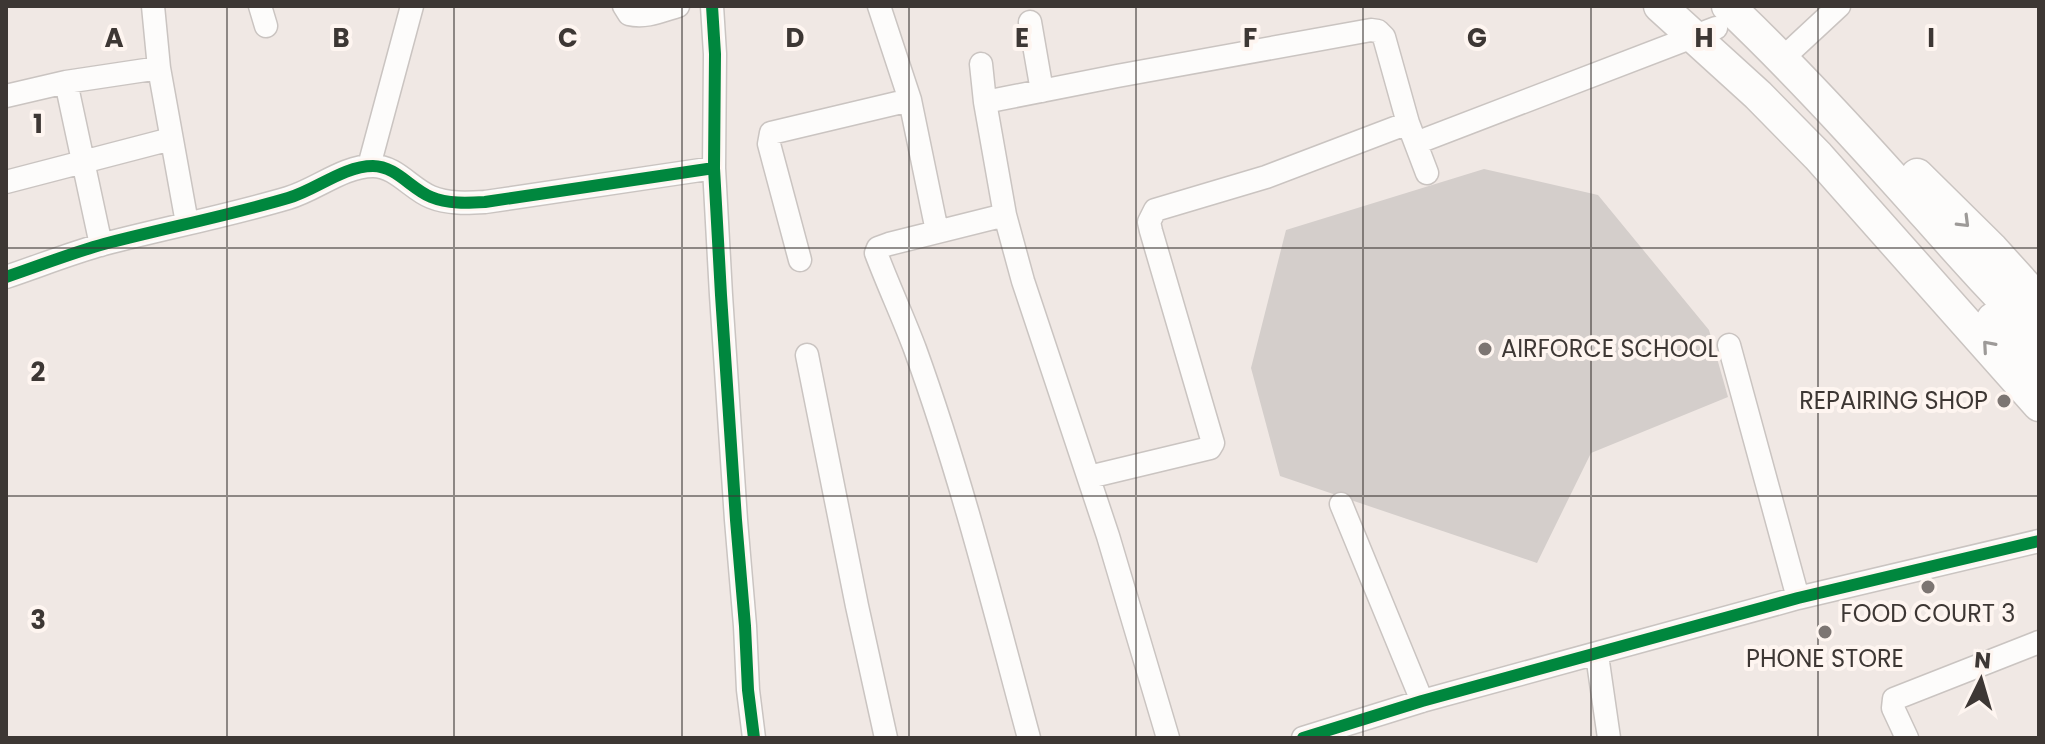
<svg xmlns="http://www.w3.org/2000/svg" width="2045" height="744" font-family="Poppins,sans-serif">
<rect width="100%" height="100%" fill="#f0e8e4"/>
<path fill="#d4cecb" d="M 1484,169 L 1598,195 L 1709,330 L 1728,397 L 1591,453 L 1537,563 L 1280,476 L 1251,368 L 1286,230 Z"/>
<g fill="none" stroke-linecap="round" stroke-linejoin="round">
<defs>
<path id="minor" d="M 153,6 L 159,68 L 187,223
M 260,6 L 266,26
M 624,6 L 629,14 C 646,18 661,11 678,6
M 712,6 L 715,54 L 714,168 L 721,295 L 736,520 L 745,626 L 748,690 L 754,738
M 879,6 L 910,100 L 937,231
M 1030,22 L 1042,91
M 1783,58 L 1839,6
M 981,64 L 985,102 L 1005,215 L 1023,281 L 1108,536 L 1168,738
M 66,82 L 101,245
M 6,96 L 66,82 L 159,68
M 985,102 L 1117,76 L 1371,30 L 1378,31 L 1384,37 L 1408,123 L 1427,173
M 1416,143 L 1716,28
M 369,166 L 412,6
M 6,182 L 171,139
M 1005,215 L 889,244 L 878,248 L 876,253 C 888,285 903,317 915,349 C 961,476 994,608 1029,738
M 800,260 L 769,144 L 771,133 L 910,100
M 6,277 C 39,266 71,253 104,244 C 165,228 227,216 288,198 C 316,190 343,166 373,166 C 396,166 411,189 431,197 C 448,204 467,203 485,202 L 714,168
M 1729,345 L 1798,598
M 807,355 L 857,606 L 886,738
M 1089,477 L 1210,448 L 1213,443 L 1151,231 L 1149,222 L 1155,210 L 1266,177 L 1408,123
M 1341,504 L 1422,701
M 1597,655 L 1609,738
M 1303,738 L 1422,701 L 1798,598 L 2039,541
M 1907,738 L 1893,708 L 1894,699 L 2039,642"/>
<path id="highway" d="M 1660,6 L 1758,95 L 1818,156 L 2039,405
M 1728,6 C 1786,61 1840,119 1893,178 C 1941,231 1987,286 2039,335
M 1917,175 L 1992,249 L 2039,301
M 1993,319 L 2039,371"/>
</defs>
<use href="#minor" stroke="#cac4c1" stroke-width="25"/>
<use href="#highway" stroke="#cac4c1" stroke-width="35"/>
<use href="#minor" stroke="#fdfcfb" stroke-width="22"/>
<use href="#highway" stroke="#fdfcfb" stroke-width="32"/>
<defs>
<path id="cycleway" d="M 712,6 L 715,54 L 714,168 L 721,295 L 736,520 L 745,626 L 748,690 L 754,738
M 6,277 C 39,266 71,253 104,244 C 165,228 227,216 288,198 C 316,190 343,166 373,166 C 396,166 411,189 431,197 C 448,204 467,203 485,202 L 714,168
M 1303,738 L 1422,701 L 1798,598 L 2039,541"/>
</defs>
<use href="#cycleway" stroke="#fef5f0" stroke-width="17"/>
<use href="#cycleway" stroke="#00873e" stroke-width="12"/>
</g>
<defs><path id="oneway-chevron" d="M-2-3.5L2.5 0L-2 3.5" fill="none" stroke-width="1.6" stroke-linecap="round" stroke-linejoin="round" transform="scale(2)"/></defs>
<g stroke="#9d9a98">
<use href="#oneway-chevron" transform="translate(1964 222) rotate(45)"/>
<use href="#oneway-chevron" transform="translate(1988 346) rotate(-131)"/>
</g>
<path fill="none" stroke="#3d3734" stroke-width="2" stroke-opacity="0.55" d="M 227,6 L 227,738M 454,6 L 454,738M 682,6 L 682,738M 909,6 L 909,738M 1136,6 L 1136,738M 1363,6 L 1363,738M 1591,6 L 1591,738M 1818,6 L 1818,738M 6,248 L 2039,248M 6,496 L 2039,496"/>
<g fill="#7c7572" stroke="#fef5f0" stroke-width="3">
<circle cx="1485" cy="349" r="8"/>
<circle cx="2004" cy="401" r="8"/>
<circle cx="1928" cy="587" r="8"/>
<circle cx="1825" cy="632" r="8"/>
</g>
<g text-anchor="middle" stroke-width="8" stroke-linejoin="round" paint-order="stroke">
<g font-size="24" fill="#3d3734" stroke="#fef5f0">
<text x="1501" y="357" text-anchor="start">AIRFORCE SCHOOL</text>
<text x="1988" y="409" text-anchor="end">REPAIRING SHOP</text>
<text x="1928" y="622">FOOD COURT 3</text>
<text x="1825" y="667">PHONE STORE</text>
</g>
</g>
<g font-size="26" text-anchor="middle" font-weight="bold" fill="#3d3734" stroke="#fef5f0" stroke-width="8" stroke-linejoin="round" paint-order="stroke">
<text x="114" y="47">A</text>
<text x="341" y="47">B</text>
<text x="568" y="47">C</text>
<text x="795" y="47">D</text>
<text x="1022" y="47">E</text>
<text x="1250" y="47">F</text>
<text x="1477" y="47">G</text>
<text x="1704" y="47">H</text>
<text x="1931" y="47">I</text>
<text x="38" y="133">1</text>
<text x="38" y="381">2</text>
<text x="38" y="629">3</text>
</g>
<rect width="2045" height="744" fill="none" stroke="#3d3734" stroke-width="16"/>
<g transform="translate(1981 680) rotate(5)" stroke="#fef5f0" stroke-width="6" paint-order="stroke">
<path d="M0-6L14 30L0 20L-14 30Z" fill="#3d3734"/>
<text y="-12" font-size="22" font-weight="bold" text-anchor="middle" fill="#3d3734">N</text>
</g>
</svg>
